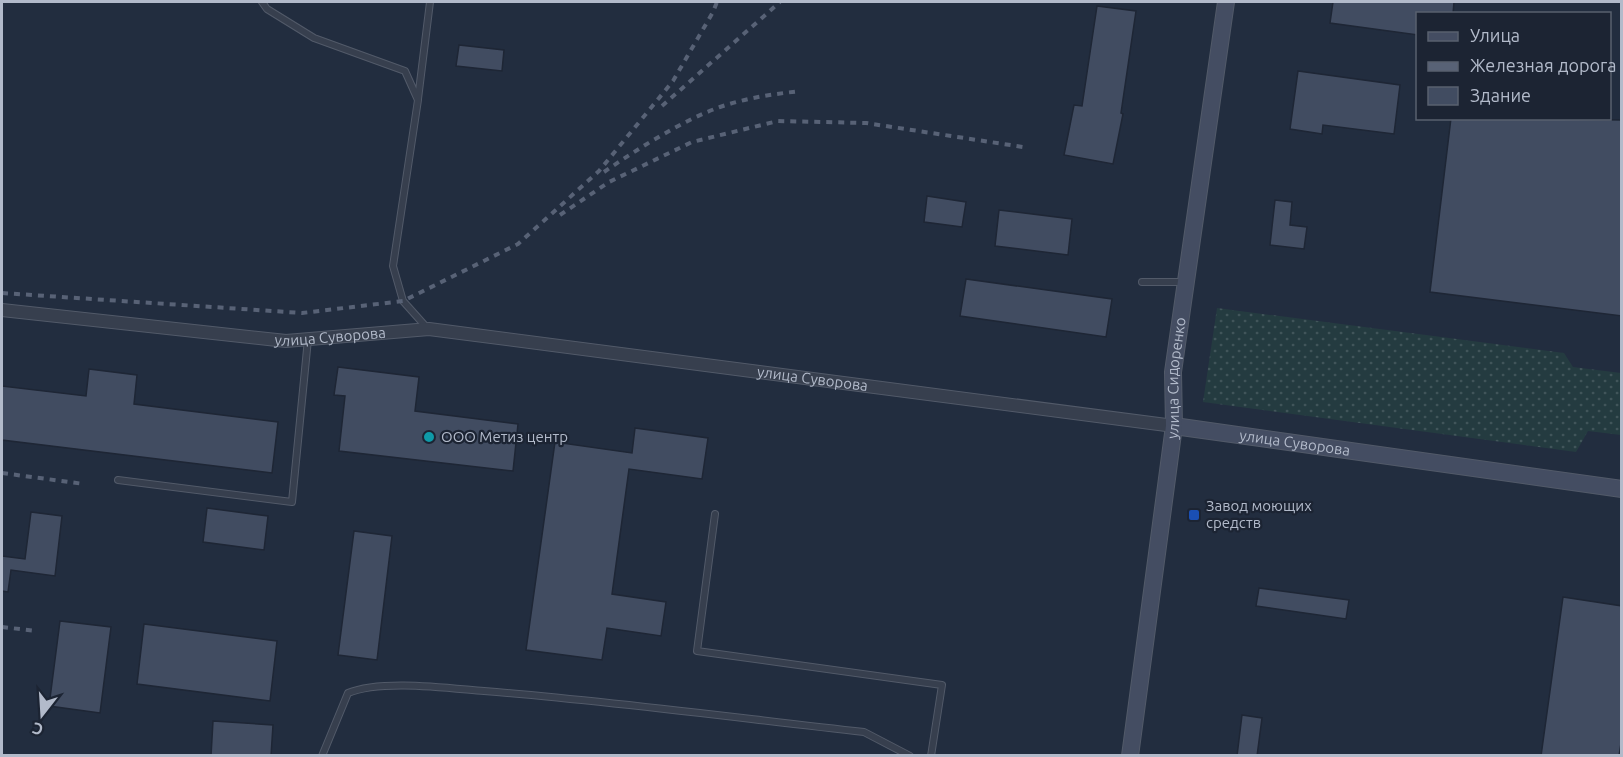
<svg xmlns="http://www.w3.org/2000/svg" width="1623" height="757" font-family="Ubuntu,sans-serif">
<defs>
<pattern id="grass-dots" width="8" height="8" patternUnits="userSpaceOnUse" patternTransform="scale(1.5)"><rect width="8" height="8" fill="#243b40"/><path d="M2 2h.1M6 6h.1" fill="none" stroke="#41555a" stroke-width="1.8" stroke-linecap="round"/></pattern>
</defs>
<rect width="100%" height="100%" fill="#222d3f"/>
<path fill="url(#grass-dots)" d="M 1217,308 L 1564,353 L 1573,367 L 1621,373 L 1621,435 L 1588,431 L 1576,452 L 1203,402 Z"/>
<path fill="#414c61" stroke="#1e2635" stroke-width="1.5" d="M 1333,2 L 1454,2 L 1453,14 L 1418,14 L 1418,35 L 1330,23 Z
M 1097,6 L 1136,11 L 1121,113 L 1123,114 L 1113,164 L 1064,155 L 1074,105 L 1082,106 Z
M 459,45 L 504,50 L 502,71 L 456,66 Z
M 1298,71 L 1400,85 L 1394,134 L 1323,125 L 1322,134 L 1290,129 Z
M 1451,118 L 1622,120 L 1622,316 L 1430,292 Z
M 927,196 L 966,202 L 962,227 L 924,222 Z
M 1275,200 L 1292,202 L 1290,225 L 1307,227 L 1304,249 L 1270,245 Z
M 999,210 L 1072,219 L 1068,255 L 995,246 Z
M 966,279 L 1112,299 L 1106,337 L 960,316 Z
M 338,367 L 419,377 L 415,411 L 518,424 L 513,471 L 339,451 L 345,396 L 334,395 Z
M 89,369 L 137,375 L 134,404 L 278,422 L 272,473 L 2,440 L 2,386 L 86,396 Z
M 635,428 L 708,438 L 702,479 L 629,469 L 612,594 L 666,602 L 661,636 L 607,628 L 602,660 L 526,650 L 555,442 L 632,453 Z
M 207,508 L 268,516 L 264,550 L 203,542 Z
M 31,512 L 62,516 L 55,576 L 11,570 L 8,592 L 2,591 L 2,556 L 25,559 Z
M 354,531 L 392,536 L 377,660 L 338,655 Z
M 1259,588 L 1349,600 L 1346,619 L 1256,606 Z
M 1563,597 L 1622,606 L 1622,737 L 1619,756 L 1541,756 Z
M 60,621 L 111,627 L 100,713 L 49,706 Z
M 144,624 L 277,641 L 270,701 L 137,684 Z
M 1242,715 L 1262,718 L 1257,756 L 1237,756 Z
M 213,721 L 273,725 L 271,756 L 211,756 Z"/>
<g fill="none" stroke-linecap="round" stroke-linejoin="round">
<defs>
<path id="lane" d="M 262,2 L 267,9 L 314,38 L 405,71 L 418,100 L 393,266 L 403,301 L 428,329
M 418,99 L 430,2
M 1142,282 L 1185,282
M 118,480 L 292,502 L 308,339
M 715,514 L 697,651 L 942,685 L 931,756
M 322,756 L 348,693 C 381,679 447,688 484,691 C 611,701 738,718 864,732 L 910,756"/>
<g id="street">
<path id="s1" d="M 2,310 L 286,341 L 429,329 L 1174,426"/>
</g>
<g id="secondary">
<path id="s2" d="M 1174,426 L 1622,489"/>
<path id="s3" d="M 1130,756 L 1174,426 L 1173,372 L 1226,2"/>
</g>
</defs>
<use href="#lane" stroke="#525a69" stroke-width="8"/>
<use href="#street" stroke="#525a69" stroke-width="14"/>
<use href="#secondary" stroke="#525a69" stroke-width="18"/>
<use href="#lane" stroke="#373f4e" stroke-width="6"/>
<use href="#street" stroke="#373f4e" stroke-width="12"/>
<use href="#secondary" stroke="#444d62" stroke-width="16"/>
<path stroke="#586276" stroke-width="4" stroke-dasharray="6 6" stroke-linecap="butt" d="M 662,106 L 780,2
M 604,172 C 636,150 683,120 720,107 C 746,98 773,94 801,91
M 560,215 L 609,182 L 692,142 L 778,121 L 866,123 L 1023,147
M 2,293 L 302,313 L 403,301 L 518,244 L 599,171 L 673,81 L 713,12 L 717,2
M 2,473 L 84,484
M 2,627 L 37,631"/>
</g>
<circle fill="#0f9aa8" stroke="#1c2433" stroke-width="2" cx="429" cy="437" r="6"/>
<rect fill="#1a4fb4" stroke="#1c2433" stroke-width="2" x="1188" y="509" width="12" height="12" rx="3"/>
<g text-anchor="middle" stroke-width="4.5" stroke-linejoin="round" paint-order="stroke">
<g font-size="15" fill="#b2baca" stroke="#1c2433">
<text dy="5" stroke="none"><textPath href="#s1" startOffset="330">улица Суворова</textPath></text>
<text dy="5" stroke="none"><textPath href="#s3" startOffset="381">улица Сидоренко</textPath></text>
<text dy="5" stroke="none"><textPath href="#s1" startOffset="816">улица Суворова</textPath></text>
<text dy="5" stroke="none"><textPath href="#s2" startOffset="122">улица Суворова</textPath></text>
</g>
<g font-size="15" fill="#b2baca" stroke="#1c2433" text-anchor="start">
<text x="441" y="442">ООО Метиз центр</text>
<text x="1206" y="511">Завод моющих<tspan x="1206" dy="17">средств</tspan></text>
</g>
</g>
<rect width="1623" height="757" fill="none" stroke="#b2baca" stroke-width="6"/>
<rect x="1416" y="12" width="195" height="108" fill="#1c2433" stroke="#58606f" stroke-width="1.5"/>
<rect x="1428" y="32" width="30" height="9" fill="#444d62" stroke="#58606f" stroke-width="1.5"/>
<text x="1470" y="42" font-size="18" fill="#b2baca">Улица</text>
<rect x="1428" y="62" width="30" height="9" fill="#586276" stroke="#58606f" stroke-width="1.5"/>
<text x="1470" y="72" font-size="18" fill="#b2baca">Железная дорога</text>
<rect x="1428" y="87" width="30" height="18" fill="#414c61" stroke="#58606f" stroke-width="1.5"/>
<text x="1470" y="102" font-size="18" fill="#b2baca">Здание</text>
<g transform="translate(42 715) rotate(197)" stroke="#1c2433" stroke-width="4.5" paint-order="stroke">
<path d="M0-4.5L10 22L0 15L-10 22Z" fill="#b2baca"/>
<text y="-9" font-size="16" font-weight="bold" text-anchor="middle" fill="#b2baca">С</text>
</g>
</svg>
